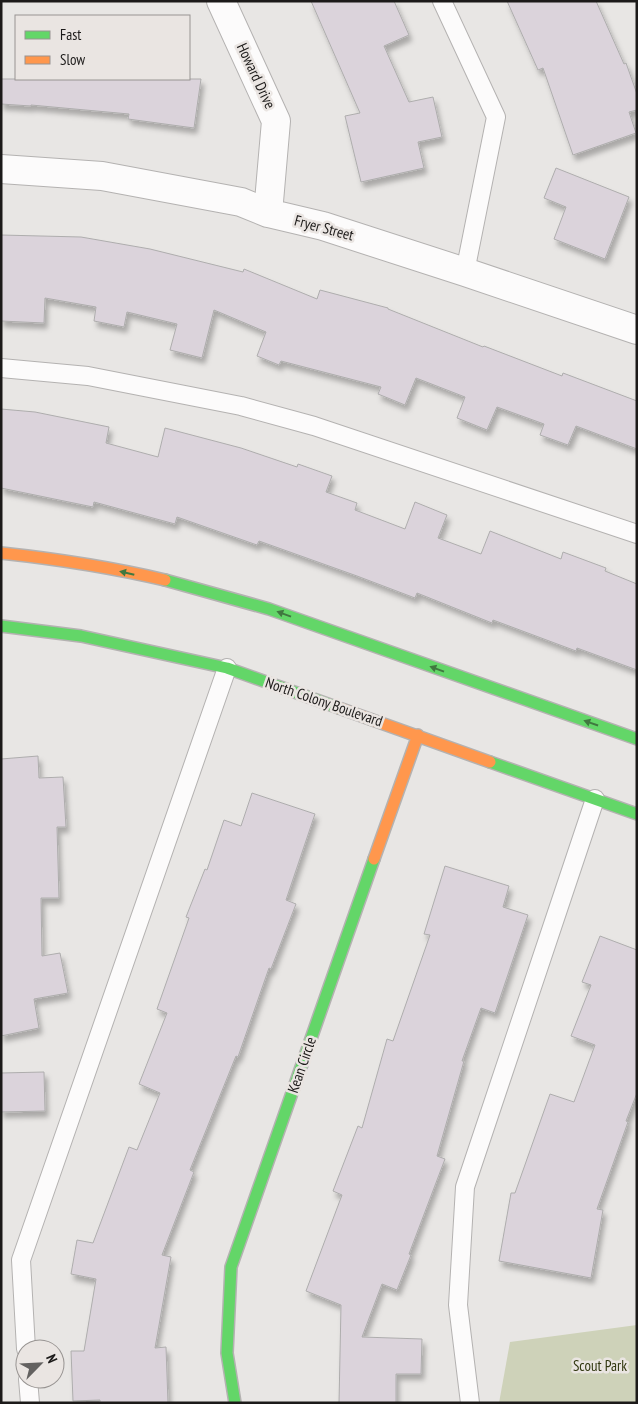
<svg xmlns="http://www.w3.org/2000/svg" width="638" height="1404" font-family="'PT Sans Narrow',sans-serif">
<defs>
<filter id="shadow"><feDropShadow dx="3" dy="5.5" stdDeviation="2.5" flood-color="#0004"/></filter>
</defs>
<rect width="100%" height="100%" fill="#e8e6e4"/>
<path fill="#ced2b9" d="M 637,1325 L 637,1403 L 499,1403 L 510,1342 Z"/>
<path fill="#dbd3db" stroke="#aeadad" filter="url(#shadow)" d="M 311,1 L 394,1 L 409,35 L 384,46 L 409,102 L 433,97 L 442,137 L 418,142 L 424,168 L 361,182 L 345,116 L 360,113 Z
M 507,1 L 596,1 L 624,64 L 626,63 L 637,94 L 637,110 L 629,112 L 636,133 L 573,155 L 543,68 L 538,70 Z
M 1,79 L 201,79 L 194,128 L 128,119 L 129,114 L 31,105 L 31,106 L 1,104 Z
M 556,168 L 629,197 L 605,259 L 554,239 L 566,207 L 544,198 Z
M 1,235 L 81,237 L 150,249 L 243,272 L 244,269 L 317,299 L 320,290 L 388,308 L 388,309 L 483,347 L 484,346 L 562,376 L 563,373 L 637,401 L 637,449 L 576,426 L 568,445 L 540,435 L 544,424 L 497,407 L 487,430 L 457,418 L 465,397 L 416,378 L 405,405 L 378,394 L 381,387 L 281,361 L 279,365 L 257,356 L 266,332 L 214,310 L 202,358 L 170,350 L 177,324 L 127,312 L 124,327 L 94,321 L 96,307 L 45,298 L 44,323 L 1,321 Z
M 1,409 L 35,412 L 109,427 L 106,443 L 158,457 L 165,428 L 241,448 L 297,467 L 298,464 L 332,476 L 326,492 L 357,503 L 355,510 L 405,529 L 415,502 L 447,515 L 438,538 L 481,554 L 490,531 L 561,559 L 563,552 L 606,568 L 605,571 L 637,584 L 637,670 L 577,648 L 576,651 L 493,620 L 492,623 L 417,593 L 415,598 L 357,576 L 259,541 L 257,545 L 177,517 L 175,524 L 94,502 L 93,507 L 1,488 Z
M 38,756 L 39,778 L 63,777 L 66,827 L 57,827 L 59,898 L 41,898 L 42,956 L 60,953 L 68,993 L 34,999 L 39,1028 L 1,1036 L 1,759 Z
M 252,793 L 315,814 L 286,900 L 296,904 L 271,969 L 269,968 L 238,1057 L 236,1056 L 190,1170 L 194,1172 L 162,1255 L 171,1257 L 155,1348 L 166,1347 L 168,1403 L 100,1403 L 100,1400 L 73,1401 L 71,1351 L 84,1351 L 96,1279 L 71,1274 L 77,1240 L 93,1243 L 129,1147 L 137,1150 L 160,1093 L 139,1084 L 167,1013 L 157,1009 L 189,918 L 186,917 L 205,869 L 207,870 L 224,820 L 241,826 Z
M 445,866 L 509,886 L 503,907 L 528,915 L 495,1013 L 481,1008 L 462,1061 L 464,1061 L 437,1156 L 445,1159 L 409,1254 L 411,1255 L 397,1290 L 382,1284 L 362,1337 L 422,1339 L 421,1374 L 396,1374 L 396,1403 L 339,1403 L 341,1305 L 306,1291 L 342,1195 L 333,1191 L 358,1126 L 362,1128 L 387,1039 L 393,1041 L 430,935 L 424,934 Z
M 600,936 L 637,950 L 637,1093 L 626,1121 L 628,1122 L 597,1209 L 603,1210 L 591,1278 L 499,1261 L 511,1193 L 515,1193 L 550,1094 L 574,1102 L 595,1045 L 571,1036 L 591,985 L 582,982 Z
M 44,1072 L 45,1111 L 1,1112 L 1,1073 Z"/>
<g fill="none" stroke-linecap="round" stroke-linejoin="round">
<defs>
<path id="lane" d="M 442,1 L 496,117 L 465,272
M 1,368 L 88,376 L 241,406 L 314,426 L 637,534
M 26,1349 L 21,1260 L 227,668
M 28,1379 L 30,1403
M 470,1403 L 458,1305 L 465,1187 L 595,799"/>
<path id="street" d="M 221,1 L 276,121 L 268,213
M 1,169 L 102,176 L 241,202 L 268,213 L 323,226 L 465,272 L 637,330"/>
<path id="fast" d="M 165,580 L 269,609 L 637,739
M 1,626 L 81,636 L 227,668 L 339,708
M 490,762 L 637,814
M 235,1403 L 227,1353 L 231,1267 L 374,859"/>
<path id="slow" d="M 1,553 C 57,559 110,567 165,580
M 339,708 L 490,762
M 374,859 L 418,735"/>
</defs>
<use href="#lane" stroke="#b4b2b1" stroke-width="20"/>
<use href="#street" stroke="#b4b2b1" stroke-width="30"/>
<use href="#fast" stroke="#b4b2b1" stroke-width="14"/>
<use href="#slow" stroke="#b4b2b1" stroke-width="14"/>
<use href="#lane" stroke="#fcfbfb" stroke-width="18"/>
<use href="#street" stroke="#fcfbfb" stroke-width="28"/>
<use href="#fast" stroke="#63d668" stroke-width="11"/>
<use href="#slow" stroke="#ff974d" stroke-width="11"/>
</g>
<defs><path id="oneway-solid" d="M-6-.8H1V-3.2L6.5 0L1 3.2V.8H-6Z" transform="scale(1.25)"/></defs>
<g fill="#407840">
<use href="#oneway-solid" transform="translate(127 573) rotate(-167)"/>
<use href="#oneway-solid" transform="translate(284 614) rotate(-160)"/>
<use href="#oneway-solid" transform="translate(437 669) rotate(-160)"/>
<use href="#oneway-solid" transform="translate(591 723) rotate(-161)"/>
</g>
<g text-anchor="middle" stroke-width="5" stroke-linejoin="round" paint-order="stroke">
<g font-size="15" fill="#1c1a19" stroke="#eae5e2">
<text transform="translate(256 76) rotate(65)" y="5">Howard Drive</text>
<text transform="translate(324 228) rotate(15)" y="5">Fryer Street</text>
<text transform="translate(324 702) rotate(19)" y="5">North Colony Boulevard</text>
<text transform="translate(302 1065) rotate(-71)" y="5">Kean Circle</text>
</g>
<g font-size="15" fill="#313710" stroke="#eae5e2">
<text x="600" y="1371">Scout Park</text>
</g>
</g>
<rect width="638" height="1404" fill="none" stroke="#1c1a19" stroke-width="5"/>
<rect x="15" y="15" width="175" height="65" fill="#eae5e2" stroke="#989492"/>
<rect x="25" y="31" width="25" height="8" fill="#63d668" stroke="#989492"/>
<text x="60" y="40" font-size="15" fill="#1c1a19">Fast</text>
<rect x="25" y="56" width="25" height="8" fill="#ff974d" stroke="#989492"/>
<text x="60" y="65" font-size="15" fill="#1c1a19">Slow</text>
<g transform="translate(40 1364) rotate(66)"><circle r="24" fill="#eae5e2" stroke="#989492"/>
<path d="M0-4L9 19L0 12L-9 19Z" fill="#636160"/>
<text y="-8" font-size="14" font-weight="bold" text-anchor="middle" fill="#1c1a19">N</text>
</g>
</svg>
